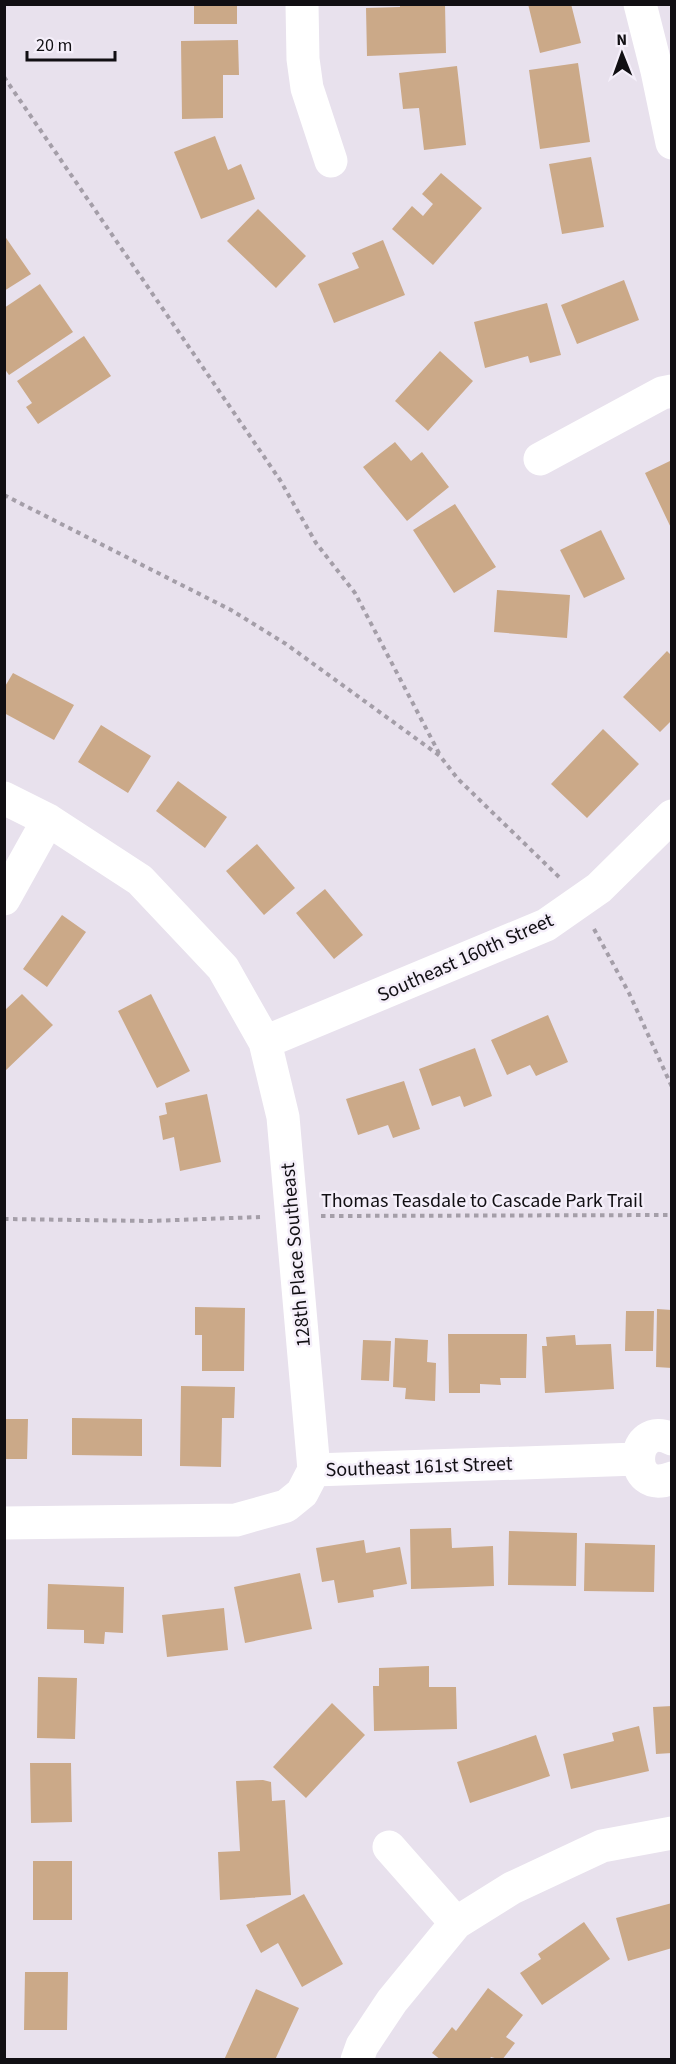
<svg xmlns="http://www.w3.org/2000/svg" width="676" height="2064" font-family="'Source Sans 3',sans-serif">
<rect width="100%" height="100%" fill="#e8e1ed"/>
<path fill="#cba988" d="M 194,4 L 237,4 L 237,24 L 194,24 Z
M 400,4 L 445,4 L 446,53 L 367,56 L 366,8 L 400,7 Z
M 528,4 L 571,4 L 581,43 L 540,53 Z
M 238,40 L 239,75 L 223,75 L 223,118 L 182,119 L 181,41 Z
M 578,63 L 590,142 L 540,149 L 529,70 Z
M 457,66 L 466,145 L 424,150 L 419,108 L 403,109 L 399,73 Z
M 215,136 L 228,170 L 241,164 L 255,199 L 201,219 L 174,152 Z
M 591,157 L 604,227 L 562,234 L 549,164 Z
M 441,173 L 482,208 L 433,265 L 392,229 L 412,206 L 423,216 L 433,204 L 422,194 Z
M 258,209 L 306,256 L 276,288 L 227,241 Z
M 4,235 L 31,274 L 4,291 Z
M 383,240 L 405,295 L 334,323 L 318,284 L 359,268 L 352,253 Z
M 624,280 L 639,320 L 577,344 L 561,305 Z
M 40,284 L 73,332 L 9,375 L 4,368 L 4,308 Z
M 547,303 L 561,355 L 530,363 L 528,356 L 485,368 L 474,322 Z
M 84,336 L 111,376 L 38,424 L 26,407 L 32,403 L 17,381 Z
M 440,351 L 473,381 L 428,431 L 395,401 Z
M 395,442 L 411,461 L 422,452 L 449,487 L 407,521 L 363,467 Z
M 672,460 L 672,530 L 645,473 Z
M 455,504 L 496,567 L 454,593 L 413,530 Z
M 601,530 L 625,579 L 584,598 L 560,550 Z
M 497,590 L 570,595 L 567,638 L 494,632 Z
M 667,651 L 672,656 L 672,720 L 660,732 L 623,697 Z
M 13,673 L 74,705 L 54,740 L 4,713 L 4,688 Z
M 101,725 L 151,756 L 128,793 L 78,762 Z
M 603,729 L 639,764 L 587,818 L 551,784 Z
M 178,781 L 227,817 L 205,848 L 156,811 Z
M 257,844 L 295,888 L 264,915 L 226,871 Z
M 325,889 L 363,935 L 334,959 L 296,913 Z
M 62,915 L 86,932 L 47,987 L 23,969 Z
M 22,994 L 53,1025 L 4,1072 L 4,1011 Z
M 151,994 L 190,1071 L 157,1088 L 118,1011 Z
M 548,1015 L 568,1062 L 536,1076 L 530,1065 L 507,1075 L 491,1040 Z
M 475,1048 L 492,1096 L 464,1107 L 460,1096 L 432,1106 L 419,1069 Z
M 404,1081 L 420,1129 L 393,1138 L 388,1125 L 358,1135 L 346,1099 Z
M 207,1094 L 221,1162 L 180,1171 L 174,1137 L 163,1140 L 159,1116 L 167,1114 L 165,1103 Z
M 195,1307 L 245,1308 L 244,1371 L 202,1371 L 202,1335 L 195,1335 Z
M 657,1309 L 672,1310 L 672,1368 L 656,1367 Z
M 626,1311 L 654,1311 L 653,1351 L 625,1351 Z
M 448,1334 L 527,1334 L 526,1378 L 500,1378 L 501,1385 L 480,1384 L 480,1393 L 449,1393 Z
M 575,1335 L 576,1345 L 611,1344 L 614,1389 L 545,1393 L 542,1346 L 547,1346 L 546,1337 Z
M 395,1338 L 428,1340 L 427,1362 L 436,1363 L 435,1401 L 405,1399 L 406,1388 L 393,1387 Z
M 363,1340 L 391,1341 L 389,1381 L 361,1380 Z
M 181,1386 L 235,1387 L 234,1418 L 222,1418 L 221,1467 L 180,1466 Z
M 72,1418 L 142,1419 L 142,1456 L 72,1455 Z
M 4,1419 L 28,1419 L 27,1459 L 4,1459 Z
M 451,1528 L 452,1548 L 493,1546 L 494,1586 L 411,1589 L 410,1529 Z
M 509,1531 L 577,1533 L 576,1586 L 508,1585 Z
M 364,1540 L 366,1553 L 400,1547 L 407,1584 L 373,1590 L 374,1597 L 338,1603 L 334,1580 L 322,1582 L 316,1548 Z
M 585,1543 L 655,1545 L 654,1592 L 584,1591 Z
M 300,1573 L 312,1629 L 245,1643 L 234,1587 Z
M 48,1584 L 124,1587 L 123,1633 L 105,1632 L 104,1644 L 84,1643 L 84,1630 L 47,1629 Z
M 224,1608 L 228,1650 L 167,1657 L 162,1615 Z
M 429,1666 L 429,1687 L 456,1687 L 457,1729 L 374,1731 L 373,1686 L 379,1686 L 379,1668 Z
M 38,1677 L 77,1678 L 75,1739 L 37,1738 Z
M 332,1703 L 365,1735 L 306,1798 L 273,1767 Z
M 672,1706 L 672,1753 L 656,1754 L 653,1707 Z
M 639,1726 L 649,1771 L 571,1789 L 563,1754 L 614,1741 L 612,1733 Z
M 536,1735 L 550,1776 L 470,1803 L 457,1762 Z
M 30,1763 L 71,1763 L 72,1822 L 31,1823 Z
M 263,1780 L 271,1782 L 272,1801 L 285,1800 L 291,1895 L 220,1900 L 218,1852 L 240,1851 L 236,1781 Z
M 33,1861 L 72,1861 L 72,1920 L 33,1920 Z
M 304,1894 L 343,1964 L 302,1987 L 278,1943 L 261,1953 L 246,1925 Z
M 672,1903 L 672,1948 L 628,1961 L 616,1918 Z
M 584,1922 L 610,1959 L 542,2005 L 520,1973 L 541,1959 L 538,1954 Z
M 25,1972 L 68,1972 L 67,2030 L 24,2030 Z
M 488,1988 L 523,2015 L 506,2037 L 515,2043 L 502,2060 L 491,2057 L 489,2060 L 441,2060 L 432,2053 L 452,2027 L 456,2031 Z
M 256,1989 L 299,2008 L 275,2060 L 224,2060 Z"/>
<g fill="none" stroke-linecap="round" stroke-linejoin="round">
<path stroke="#a49ea8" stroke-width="4" stroke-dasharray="4.5 4.5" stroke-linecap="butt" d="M 4,77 L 280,480 L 316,543 L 355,593 L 440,755
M 4,495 L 231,610 L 286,644 L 440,756 L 458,779 L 560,878
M 594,929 L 629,993 L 672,1087
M 321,1216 L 672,1215
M 4,1219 L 149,1221 L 260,1217"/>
<path stroke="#fff" stroke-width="33" d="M 302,4 L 303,59 L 307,88 L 331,161
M 640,4 L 657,71 L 672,143
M 540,459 L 662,393 L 672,391
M 4,798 L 48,820 L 140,880 L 223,968 L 265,1042 L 283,1117 L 314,1470
M 4,899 L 48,820
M 265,1042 L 546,925 L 599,888 L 672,816
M 672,1439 C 630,1418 625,1497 672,1478
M 4,1523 L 236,1520 L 286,1506 L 302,1493 L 314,1470 L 637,1459
M 389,1847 L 456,1923
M 357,2060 L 362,2046 L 392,2001 L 456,1923 L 512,1888 L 602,1846 L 672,1833"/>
</g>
<g text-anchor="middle" stroke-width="5" stroke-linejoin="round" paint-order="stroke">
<g font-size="20" fill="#110f13" stroke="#f5effa">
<text transform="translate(465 957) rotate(-24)" y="7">Southeast 160th Street</text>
<text x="482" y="1207">Thomas Teasdale to Cascade Park Trail</text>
<text transform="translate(295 1255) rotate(-95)" y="7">128th Place Southeast</text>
<text transform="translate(419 1466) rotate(-2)" y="7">Southeast 161st Street</text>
</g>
</g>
<rect width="676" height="2064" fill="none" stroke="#110f13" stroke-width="12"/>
<g transform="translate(622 54) rotate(359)" stroke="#f5effa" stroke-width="4.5" paint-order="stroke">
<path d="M0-4.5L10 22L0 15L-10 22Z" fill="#110f13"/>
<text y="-9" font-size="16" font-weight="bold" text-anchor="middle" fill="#110f13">N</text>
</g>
<path d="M27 51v9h88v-9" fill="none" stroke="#110f13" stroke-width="3"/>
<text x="36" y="51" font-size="18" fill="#110f13" stroke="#f5effa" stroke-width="4.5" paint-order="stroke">20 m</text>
</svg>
